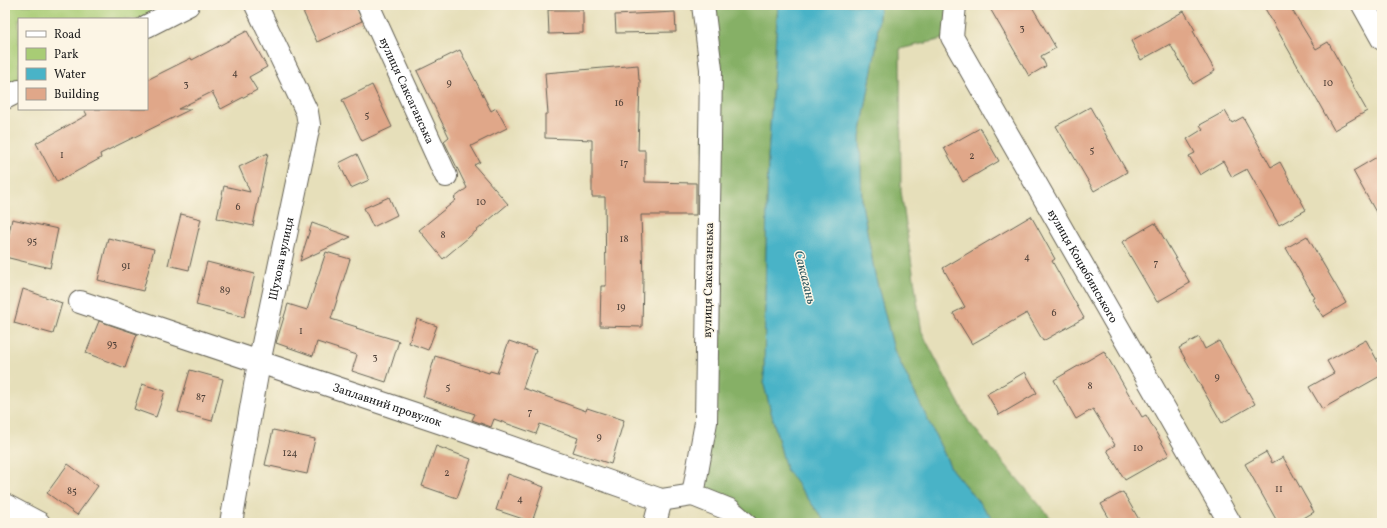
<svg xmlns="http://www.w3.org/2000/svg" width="1387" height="528" font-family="Vollkorn,serif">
<rect width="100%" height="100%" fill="#fcf5e5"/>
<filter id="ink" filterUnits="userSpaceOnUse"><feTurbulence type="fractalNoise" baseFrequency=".025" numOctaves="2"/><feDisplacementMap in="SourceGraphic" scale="8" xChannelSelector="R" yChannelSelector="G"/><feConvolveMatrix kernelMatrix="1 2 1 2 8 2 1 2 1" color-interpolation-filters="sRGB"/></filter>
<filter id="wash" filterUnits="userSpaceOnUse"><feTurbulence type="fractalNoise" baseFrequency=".012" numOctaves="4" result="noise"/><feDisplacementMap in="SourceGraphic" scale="16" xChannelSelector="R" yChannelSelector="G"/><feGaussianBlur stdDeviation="0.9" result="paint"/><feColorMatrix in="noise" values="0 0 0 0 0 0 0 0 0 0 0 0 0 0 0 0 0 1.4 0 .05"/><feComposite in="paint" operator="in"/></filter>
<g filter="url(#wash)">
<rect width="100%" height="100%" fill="#e6dfba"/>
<path fill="#a8cc75" stroke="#627448" d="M 5,5 L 188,5 L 147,19 L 19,19 L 19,91 L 5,98 Z"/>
<path fill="#86b066" stroke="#516641" d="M 703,5 L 778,5 L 768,158 L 765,300 L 764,385 L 786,469 L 826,523 L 745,523 L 693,495 L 706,422 Z
M 880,5 L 955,5 L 952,37 L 900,49 L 901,191 L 922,333 L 969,422 L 1055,523 L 996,523 L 952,470 L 894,350 L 875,275 L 862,204 L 860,137 L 876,48 Z"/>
<path fill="#49b3c7" stroke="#326872" d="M 778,5 L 880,5 L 876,48 L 860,137 L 862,204 L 875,275 L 894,350 L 952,470 L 996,523 L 826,523 L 786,469 L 764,385 L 765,300 L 768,158 Z"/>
<g id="blocks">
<path fill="#e0a789" d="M 300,5 L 356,5 L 362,21 L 317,42 Z
M 988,5 L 1031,5 L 1056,48 L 1041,56 L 1046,66 L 1029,76 Z
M 1263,5 L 1289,5 L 1316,49 L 1328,42 L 1367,111 L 1334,130 Z
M 548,10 L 583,10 L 583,33 L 549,34 Z
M 1184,11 L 1195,30 L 1193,31 L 1215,71 L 1193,84 L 1170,44 L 1141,60 L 1131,41 Z
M 675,12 L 676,32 L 616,33 L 615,15 Z
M 247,31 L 267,67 L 249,77 L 257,90 L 221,109 L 212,92 L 178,109 L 191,109 L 100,154 L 101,158 L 57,182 L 36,143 L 87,115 L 84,109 L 147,109 L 147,80 L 191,58 L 192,60 Z
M 460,50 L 491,111 L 496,108 L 507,128 L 471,146 L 480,162 L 474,165 L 508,204 L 443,259 L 419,230 L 456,200 L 454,198 L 467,188 L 444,141 L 449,137 L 417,71 Z
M 638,65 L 639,80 L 640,80 L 638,150 L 645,150 L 645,182 L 696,183 L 696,215 L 641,215 L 643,279 L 642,327 L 600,326 L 601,286 L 606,286 L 605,197 L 592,197 L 592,140 L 545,138 L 545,114 L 548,114 L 545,73 Z
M 372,85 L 392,127 L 362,141 L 342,100 Z
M 1090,107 L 1127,172 L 1094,191 L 1056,126 Z
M 1225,111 L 1232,123 L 1243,117 L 1271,167 L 1280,162 L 1306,210 L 1279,225 L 1247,169 L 1232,177 L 1223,161 L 1200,175 L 1189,156 L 1195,153 L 1187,139 L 1203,129 L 1200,125 Z
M 980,128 L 999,161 L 963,182 L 944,148 Z
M 268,153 L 253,226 L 217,218 L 224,186 L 250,192 L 239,167 Z
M 357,154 L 369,180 L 351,188 L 339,163 Z
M 1382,154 L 1382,223 L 1353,171 Z
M 389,197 L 397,215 L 373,227 L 364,208 Z
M 181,214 L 201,219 L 189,270 L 168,265 Z
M 1031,216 L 1055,259 L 1052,261 L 1084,318 L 1043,341 L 1027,313 L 972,344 L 953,313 L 965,307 L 943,268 Z
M 12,219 L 58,229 L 50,268 L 5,257 L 5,251 Z
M 312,223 L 351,237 L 300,261 Z
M 1155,223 L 1190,283 L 1157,302 L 1122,242 Z
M 1307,236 L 1346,303 L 1323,317 L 1312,299 L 1315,298 L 1286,248 Z
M 108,238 L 154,249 L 143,291 L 98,280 Z
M 326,252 L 350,259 L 331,319 L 357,327 L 356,328 L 399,341 L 386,382 L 352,371 L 357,355 L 317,342 L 313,356 L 276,343 L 288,304 L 307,310 Z
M 207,262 L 255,274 L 244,317 L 196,305 Z
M 23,289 L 62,303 L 53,334 L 14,323 Z
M 417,319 L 437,326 L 428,350 L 409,343 Z
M 99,321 L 137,334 L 125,368 L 86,353 Z
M 1199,337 L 1205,349 L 1219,341 L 1255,404 L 1222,423 L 1179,348 Z
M 1366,340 L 1382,369 L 1382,375 L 1322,409 L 1309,387 L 1334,373 L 1327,361 Z
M 509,341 L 536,350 L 523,388 L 586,411 L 587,408 L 624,420 L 611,464 L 573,452 L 578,438 L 540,424 L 536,434 L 494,419 L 491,427 L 472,420 L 475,414 L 423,397 L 435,356 L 489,373 L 490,371 L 497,373 Z
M 1104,351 L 1142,417 L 1146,415 L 1169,455 L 1125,480 L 1107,450 L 1115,445 L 1093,409 L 1076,419 L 1054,380 Z
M 190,370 L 223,379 L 212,421 L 178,412 Z
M 1025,372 L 1037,393 L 999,415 L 987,394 Z
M 142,384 L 165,391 L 156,417 L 134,409 Z
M 273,430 L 315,439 L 307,474 L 265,465 Z
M 436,446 L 471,459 L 457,498 L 422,486 Z
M 1266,452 L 1272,463 L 1283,457 L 1314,512 L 1295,523 L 1278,523 L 1245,464 Z
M 68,464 L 98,486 L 77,515 L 47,493 Z
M 508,474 L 544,487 L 532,522 L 496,510 Z
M 1123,492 L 1141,523 L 1112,523 L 1101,504 Z"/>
</g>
</g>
<g filter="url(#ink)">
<use href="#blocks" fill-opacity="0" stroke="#636053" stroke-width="1"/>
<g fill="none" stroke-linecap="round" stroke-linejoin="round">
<defs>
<g id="minor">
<path id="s1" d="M 368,5 L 446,176"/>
<path d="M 703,5 L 711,69 L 706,422 L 693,495 L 730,510 L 745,523"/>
<path id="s2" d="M 955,5 L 952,37 L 1230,523"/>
<path d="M 1363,5 L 1382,39"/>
<path d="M 147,26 L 188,5"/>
<path d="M 5,98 L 19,91"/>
<path id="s3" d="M 80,302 L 442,423 L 661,500 L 693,495"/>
<path d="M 5,505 L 39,523"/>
<path id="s4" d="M 231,523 L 259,363 L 309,125 L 307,112 L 256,5"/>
<path d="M 655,523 L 661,500"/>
</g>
</defs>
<use href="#minor" stroke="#636053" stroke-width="24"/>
<use href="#minor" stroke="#fff" stroke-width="22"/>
</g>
</g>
<g text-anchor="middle" stroke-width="3" stroke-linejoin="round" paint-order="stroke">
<g font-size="10" fill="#4d3f37">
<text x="1022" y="31">3</text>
<text x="235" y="76">4</text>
<text x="449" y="86">9</text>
<text x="1328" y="86">10</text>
<text x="186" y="87">3</text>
<text x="619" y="106">16</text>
<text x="367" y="118">5</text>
<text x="1092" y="153">5</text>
<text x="62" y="158">1</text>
<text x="972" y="159">2</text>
<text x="624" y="166">17</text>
<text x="481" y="205">10</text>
<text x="238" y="210">6</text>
<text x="443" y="238">8</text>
<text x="624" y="242">18</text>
<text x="32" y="244">95</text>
<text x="1027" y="260">4</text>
<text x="1156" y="266">7</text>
<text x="126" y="269">91</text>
<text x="225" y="293">89</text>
<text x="621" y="310">19</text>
<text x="1054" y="316">6</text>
<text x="301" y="334">1</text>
<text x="112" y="347">93</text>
<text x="375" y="360">3</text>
<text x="1217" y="380">9</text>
<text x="1090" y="389">8</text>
<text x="448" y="390">5</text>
<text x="201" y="400">87</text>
<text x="530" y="415">7</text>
<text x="599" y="440">9</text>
<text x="1138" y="451">10</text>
<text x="290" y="456">124</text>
<text x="447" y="476">2</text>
<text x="1279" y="492">11</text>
<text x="72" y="494">85</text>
<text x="520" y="502">4</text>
</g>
<g font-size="12" fill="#1c1c1c" stroke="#fcf5e5">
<text dy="4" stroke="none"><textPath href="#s1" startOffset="94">вулиця Саксаганська</textPath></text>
<text dy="4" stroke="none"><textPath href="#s4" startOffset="269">Шухова вулиця</textPath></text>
<text dy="4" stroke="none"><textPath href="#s2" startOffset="296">вулиця Коцюбинського</textPath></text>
<text transform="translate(708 280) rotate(-89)" y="4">вулиця Саксаганська</text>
<text dy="4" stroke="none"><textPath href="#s3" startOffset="324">Заплавний провулок</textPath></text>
</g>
<g font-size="13" font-style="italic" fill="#2e5860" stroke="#fcf5e5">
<text transform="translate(806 277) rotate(76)" y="5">Саксагань</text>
</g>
</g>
<rect width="1387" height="528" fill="none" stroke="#fcf5e5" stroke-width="20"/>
<rect x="18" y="18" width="130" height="92" fill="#fcf5e5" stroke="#a29e95"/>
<rect x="26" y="31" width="20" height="6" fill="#ffffff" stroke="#a29e95"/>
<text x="54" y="38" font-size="12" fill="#1c1c1c">Road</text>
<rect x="26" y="48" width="20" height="12" fill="#a8cc75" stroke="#a29e95"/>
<text x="54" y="58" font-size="12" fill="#1c1c1c">Park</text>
<rect x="26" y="68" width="20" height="12" fill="#49b3c7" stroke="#a29e95"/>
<text x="54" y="78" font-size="12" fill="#1c1c1c">Water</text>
<rect x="26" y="88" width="20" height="12" fill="#e0a789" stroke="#a29e95"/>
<text x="54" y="98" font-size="12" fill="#1c1c1c">Building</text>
</svg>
